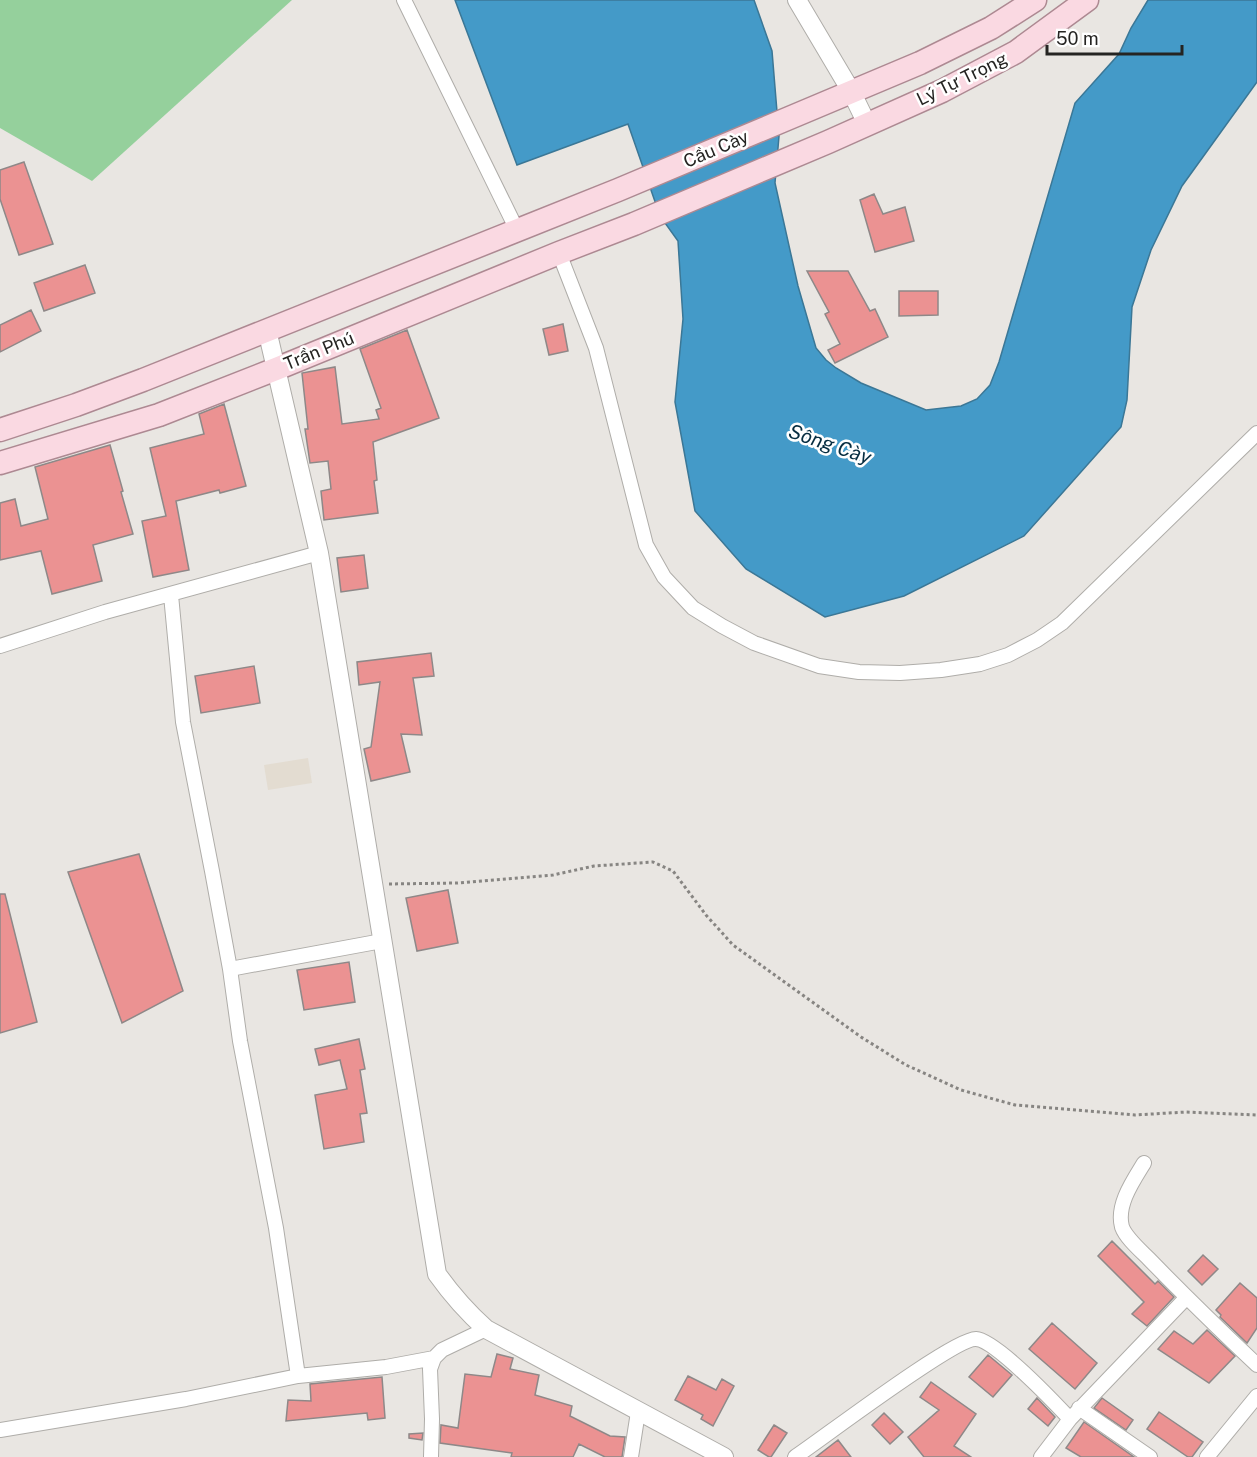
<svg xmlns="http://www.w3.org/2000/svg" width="1257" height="1457" font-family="'Public Sans',sans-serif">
<rect width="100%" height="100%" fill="#e9e6e2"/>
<path fill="#e3dcd1" d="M 308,758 L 312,783 L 268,790 L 264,765 Z"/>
<path fill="#95d09c" d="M 0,0 L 292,0 L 92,181 L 0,128 Z"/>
<path fill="#449ac8" stroke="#3b7796" stroke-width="1.5" d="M 455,0 L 754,0 L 772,51 L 779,136 L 775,183 L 798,286 L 816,348 L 826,360 L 836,368 L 861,383 L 926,410 L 961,406 L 977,399 L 990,385 L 999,362 L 1075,103 L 1119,54 L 1131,28 L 1148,0 L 1257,0 L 1257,82 L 1182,186 L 1151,250 L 1132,307 L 1127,400 L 1121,427 L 1024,536 L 904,596 L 825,617 L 746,569 L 695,511 L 675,402 L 683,319 L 678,241 L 660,216 L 628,124 L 517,165 Z"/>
<path fill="#eb9292" stroke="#8e8888" stroke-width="1.5" d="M 24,162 L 53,244 L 19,255 L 0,199 L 0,170 Z
M 874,194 L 883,214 L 905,207 L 914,241 L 875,252 L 860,200 Z
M 85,265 L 95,293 L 44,311 L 34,283 Z
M 807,271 L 848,271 L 870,311 L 875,309 L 888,337 L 835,363 L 828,350 L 840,344 L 825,314 L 829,312 Z
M 899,291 L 938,291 L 938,315 L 899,316 Z
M 31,310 L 41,331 L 0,352 L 0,325 Z
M 563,324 L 568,351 L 549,355 L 543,329 Z
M 407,330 L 439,418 L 373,442 L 377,480 L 374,481 L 378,513 L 324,520 L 321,491 L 331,489 L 328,461 L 310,463 L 305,429 L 308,429 L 302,373 L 335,367 L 342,424 L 379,419 L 376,410 L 381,408 L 360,349 Z
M 224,404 L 246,486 L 220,493 L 219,490 L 176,501 L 189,570 L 153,577 L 142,521 L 166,516 L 150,448 L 204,434 L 199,414 Z
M 110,445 L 123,491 L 121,492 L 133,534 L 93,545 L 102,581 L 52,594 L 41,551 L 0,560 L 0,503 L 15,499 L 21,526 L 48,519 L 35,467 Z
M 364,555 L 368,588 L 341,592 L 337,558 Z
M 431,653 L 434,676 L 413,678 L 422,735 L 401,734 L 410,772 L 371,781 L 364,749 L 371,747 L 380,682 L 359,685 L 357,662 Z
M 254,666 L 260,703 L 201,713 L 195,676 Z
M 139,854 L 183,991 L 122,1023 L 68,872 Z
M 448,890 L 458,943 L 417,951 L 406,898 Z
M 0,894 L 5,894 L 37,1022 L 0,1033 Z
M 349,962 L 355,1002 L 304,1010 L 297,970 Z
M 359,1039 L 365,1069 L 360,1070 L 367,1113 L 360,1114 L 364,1142 L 324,1149 L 315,1095 L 347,1089 L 340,1060 L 319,1065 L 315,1049 Z
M 1112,1241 L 1155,1284 L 1158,1281 L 1174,1297 L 1147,1326 L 1132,1314 L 1144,1302 L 1098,1256 Z
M 1203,1255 L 1218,1269 L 1202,1285 L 1188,1271 Z
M 1240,1283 L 1257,1298 L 1257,1328 L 1247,1343 L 1220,1317 L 1221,1315 L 1216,1310 Z
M 1052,1323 L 1097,1363 L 1075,1389 L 1029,1349 Z
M 1207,1330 L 1235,1356 L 1209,1383 L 1158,1349 L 1174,1331 L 1193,1344 Z
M 497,1354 L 513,1358 L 510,1369 L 539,1375 L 535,1395 L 572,1406 L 570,1416 L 610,1436 L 625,1437 L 622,1457 L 605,1457 L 579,1444 L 573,1457 L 511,1457 L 512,1453 L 440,1443 L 441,1425 L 458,1428 L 465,1374 L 491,1377 Z
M 988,1355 L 1012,1375 L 993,1397 L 969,1377 Z
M 688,1376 L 716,1390 L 722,1379 L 734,1386 L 713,1426 L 701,1419 L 703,1415 L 675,1400 Z
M 382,1377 L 385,1418 L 368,1420 L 367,1413 L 286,1421 L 288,1400 L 311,1401 L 310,1384 Z
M 931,1382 L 976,1414 L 954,1446 L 971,1457 L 924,1457 L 908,1437 L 939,1410 L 920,1397 Z
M 1037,1398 L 1055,1417 L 1048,1426 L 1028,1409 Z
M 1102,1398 L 1133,1420 L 1126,1430 L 1094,1408 Z
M 1159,1412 L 1203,1442 L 1192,1457 L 1188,1457 L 1147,1429 Z
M 884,1413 L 903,1432 L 890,1444 L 872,1425 Z
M 1084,1422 L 1134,1457 L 1081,1457 L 1066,1448 Z
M 774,1425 L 787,1433 L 771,1457 L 769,1457 L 758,1450 Z
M 423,1433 L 422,1440 L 409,1438 L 409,1434 Z
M 838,1440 L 851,1457 L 816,1457 Z"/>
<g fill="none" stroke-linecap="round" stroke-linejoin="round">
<defs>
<path id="minor" d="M 404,0 L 517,230
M 559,253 L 596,348 L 646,545 L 664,577 L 693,608 L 722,626 L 754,643 L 819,666 L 859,672 L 900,673 L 941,670 L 980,664 L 1008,655 L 1037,640 L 1062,623 L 1257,433
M 171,595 L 183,722 L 212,871 L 230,969 L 240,1041 L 276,1228 L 298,1376
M 0,646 L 105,612 L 319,553
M 230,969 L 382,941
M 1144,1163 C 1133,1181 1116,1205 1122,1227 C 1126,1238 1140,1250 1149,1259 C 1184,1295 1220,1330 1257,1365
M 1079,1408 L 1150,1457
M 0,1430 L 186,1399 L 298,1376 L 386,1367 L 434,1358
M 431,1457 L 432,1419 L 430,1369 L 434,1358 L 442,1350 L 486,1329
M 631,1457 L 638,1412
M 795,1457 C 822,1439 954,1338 976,1339 C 995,1340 1055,1403 1070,1419
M 1041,1457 L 1070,1419 L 1186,1298
M 1207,1457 L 1257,1396"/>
<path id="tertiary" d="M 797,0 L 851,91 L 867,124
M 267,330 L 319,553 L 437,1274 C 452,1295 467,1312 486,1329 L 724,1457"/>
<path id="primary" d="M 0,430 L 76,405 L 143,380 L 618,190 L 920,63 L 991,28 L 1035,0
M 0,463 L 159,415 L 276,369 L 559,253 L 634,224 L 828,142 L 942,91 L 1016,52 L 1087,0"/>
</defs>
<use href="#minor" stroke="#afada9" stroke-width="16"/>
<use href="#tertiary" stroke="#afada9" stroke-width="20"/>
<use href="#primary" stroke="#ad8992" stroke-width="25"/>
<path stroke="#878582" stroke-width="3" stroke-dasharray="3 3" stroke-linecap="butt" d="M 389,884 L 457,883 L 553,875 L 594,866 L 653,862 L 673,871 L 706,915 L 733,945 L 861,1037 L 906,1065 L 961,1090 L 1015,1105 L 1135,1115 L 1186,1112 L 1257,1115"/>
<use href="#minor" stroke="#fff" stroke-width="14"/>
<use href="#tertiary" stroke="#fff" stroke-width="18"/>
<use href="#primary" stroke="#fad9e2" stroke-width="22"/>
</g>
<g text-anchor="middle" stroke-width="5" stroke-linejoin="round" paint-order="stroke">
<g font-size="18" fill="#252422" stroke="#fff">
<text transform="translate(962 79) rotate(-26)" y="6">Lý Tự Trọng</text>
<text transform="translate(716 149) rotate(-23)" y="6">Cầu Cày</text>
<text transform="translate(319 351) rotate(-22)" y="6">Trần Phú</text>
</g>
<g font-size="20" font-style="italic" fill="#062d41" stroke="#fff">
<text transform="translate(830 444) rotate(19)" y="7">Sông Cày</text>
</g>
</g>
<path d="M1047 45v9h135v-9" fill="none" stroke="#252422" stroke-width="3"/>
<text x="1056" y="45" font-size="18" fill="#252422" stroke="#ffffff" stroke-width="4.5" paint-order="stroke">50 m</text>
</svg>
